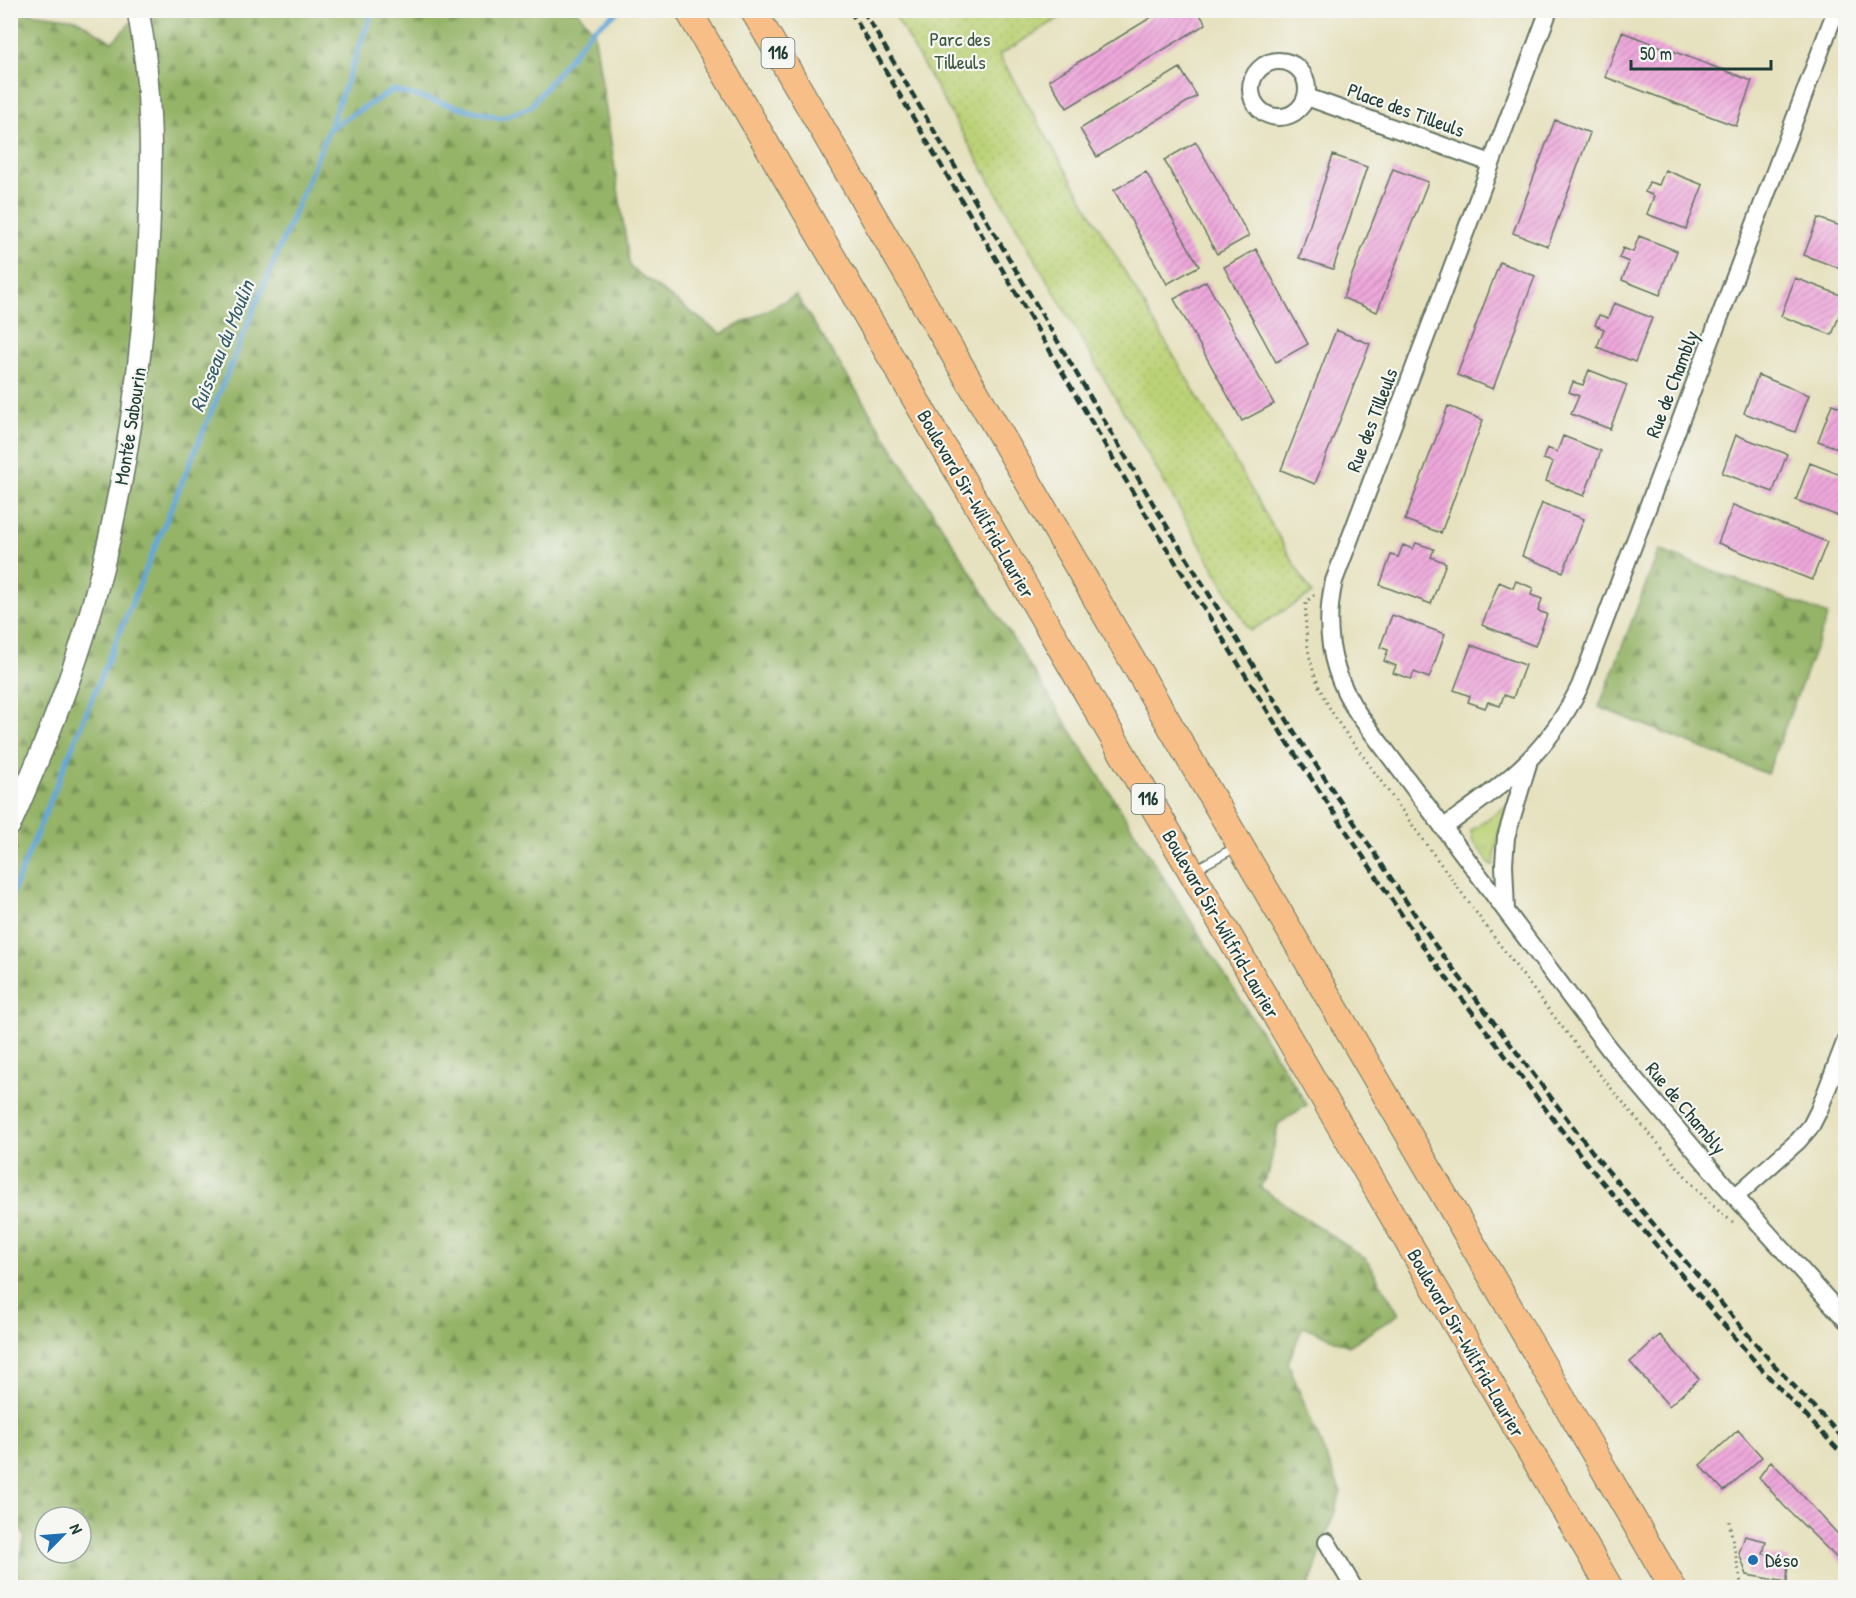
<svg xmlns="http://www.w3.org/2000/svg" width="1856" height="1598" font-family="'Patrick Hand',sans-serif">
<defs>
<pattern id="grass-tufts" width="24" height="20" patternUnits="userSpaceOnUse" patternTransform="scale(1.5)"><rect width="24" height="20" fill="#bcd277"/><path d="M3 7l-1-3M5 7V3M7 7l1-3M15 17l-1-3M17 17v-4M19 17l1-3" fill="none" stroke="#a1b568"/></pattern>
<pattern id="forest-firs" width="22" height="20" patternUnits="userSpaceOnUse" patternTransform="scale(1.5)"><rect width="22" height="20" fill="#95b468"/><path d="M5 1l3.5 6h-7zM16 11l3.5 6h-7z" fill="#799456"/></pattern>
<pattern id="park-dots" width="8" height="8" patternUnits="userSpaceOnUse" patternTransform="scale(1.5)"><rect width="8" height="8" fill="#bcd277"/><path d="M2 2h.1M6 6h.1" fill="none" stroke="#a1b568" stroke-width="1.8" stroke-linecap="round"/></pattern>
<pattern id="building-hatch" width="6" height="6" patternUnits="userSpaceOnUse" patternTransform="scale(1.5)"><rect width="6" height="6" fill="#efa8dc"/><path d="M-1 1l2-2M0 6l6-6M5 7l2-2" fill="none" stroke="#c18ab3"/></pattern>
</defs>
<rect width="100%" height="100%" fill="#f6f6f2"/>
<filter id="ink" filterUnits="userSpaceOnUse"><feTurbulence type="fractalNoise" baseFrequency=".0167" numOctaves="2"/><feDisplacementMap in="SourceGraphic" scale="12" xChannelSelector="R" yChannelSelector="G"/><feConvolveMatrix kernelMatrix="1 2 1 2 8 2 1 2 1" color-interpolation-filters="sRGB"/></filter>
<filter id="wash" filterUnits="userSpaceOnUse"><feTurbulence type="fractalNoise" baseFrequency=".008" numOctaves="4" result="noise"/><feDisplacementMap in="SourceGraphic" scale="24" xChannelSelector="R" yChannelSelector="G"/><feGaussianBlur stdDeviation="1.35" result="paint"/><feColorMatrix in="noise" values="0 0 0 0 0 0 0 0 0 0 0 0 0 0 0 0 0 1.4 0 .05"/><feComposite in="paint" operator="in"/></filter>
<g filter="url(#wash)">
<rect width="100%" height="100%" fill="#e6e1be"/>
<path fill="url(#grass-tufts)" stroke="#6e8856" stroke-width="1.5" d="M 1507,805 L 1496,847 L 1494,865 L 1491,865 L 1473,841 L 1471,831 Z"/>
<path fill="url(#forest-firs)" stroke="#5a784e" stroke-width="1.5" fill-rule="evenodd" d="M 143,10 L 576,10 L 594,31 L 630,267 L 721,334 L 796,295 L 1307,1105 L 1278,1124 L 1269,1172 L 1260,1187 L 1366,1259 L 1399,1314 L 1349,1346 L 1303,1326 L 1288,1363 L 1341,1493 L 1309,1587 L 13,1587 L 25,1537 L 10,1511 L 10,11 L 29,11 L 30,13 L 76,19 L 112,42 ZM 45,1517 L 81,1517 L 81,1553 L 45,1553 Z
M 1659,550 L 1828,615 L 1767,774 L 1599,707 Z"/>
<path fill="url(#park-dots)" stroke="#6e8856" stroke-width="1.5" d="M 892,11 L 1071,11 L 999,55 L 1312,594 L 1250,631 Z"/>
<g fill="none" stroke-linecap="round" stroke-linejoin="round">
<path stroke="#65a7d9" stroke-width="5" d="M 329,129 L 373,10
M 10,899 L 91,701 L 329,129 L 393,90 L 501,118 L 530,107 L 591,31 L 620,10"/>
</g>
<g id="blocks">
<path fill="url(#building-hatch)" d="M 1163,10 L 1197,10 L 1206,24 L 1067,108 L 1049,80 Z
M 1622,32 L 1752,81 L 1736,126 L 1605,77 Z
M 1180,68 L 1197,96 L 1097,157 L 1080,129 Z
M 1555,120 L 1590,133 L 1548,246 L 1513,233 Z
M 1196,142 L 1249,236 L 1217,254 L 1164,160 Z
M 1333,155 L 1367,167 L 1333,269 L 1299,258 Z
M 1393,169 L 1428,182 L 1377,312 L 1343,298 Z
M 1665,170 L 1703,185 L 1686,229 L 1647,214 L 1654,196 L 1645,192 L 1649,182 L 1659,185 Z
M 1146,172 L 1199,266 L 1167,284 L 1114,190 Z
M 1818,218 L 1846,228 L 1846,271 L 1804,255 Z
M 1639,236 L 1677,251 L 1660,295 L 1622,280 L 1629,262 L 1619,258 L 1623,248 L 1633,252 Z
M 1256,249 L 1308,344 L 1276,362 L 1224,267 Z
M 1500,262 L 1535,276 L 1493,389 L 1457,375 Z
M 1795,278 L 1846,297 L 1832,335 L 1781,316 Z
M 1206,281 L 1274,404 L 1242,421 L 1174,299 Z
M 1614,303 L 1652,318 L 1635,362 L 1597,347 L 1604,329 L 1595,325 L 1599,315 L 1608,318 Z
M 1336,330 L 1370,344 L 1315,484 L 1281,470 Z
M 1589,370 L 1627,385 L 1610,429 L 1571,414 L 1579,396 L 1569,392 L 1573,382 L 1583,385 Z
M 1758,375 L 1809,395 L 1795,432 L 1744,413 Z
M 1832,404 L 1846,409 L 1846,451 L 1818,441 Z
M 1448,406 L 1483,420 L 1441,533 L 1405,520 Z
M 1736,435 L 1787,454 L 1773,492 L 1722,473 Z
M 1563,436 L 1601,451 L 1584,496 L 1546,481 L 1553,462 L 1543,459 L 1547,448 L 1557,452 Z
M 1810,463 L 1846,477 L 1846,519 L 1796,500 Z
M 1542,503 L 1584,519 L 1563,572 L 1522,556 Z
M 1733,505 L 1827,542 L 1812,580 L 1718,543 Z
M 1416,543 L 1434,549 L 1431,557 L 1446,563 L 1431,604 L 1380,585 L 1391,555 L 1398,557 L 1403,545 L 1413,549 Z
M 1516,581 L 1533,588 L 1531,595 L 1542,599 L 1538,611 L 1547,614 L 1535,646 L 1482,625 L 1499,582 L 1513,588 Z
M 1392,615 L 1445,634 L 1429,678 L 1414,672 L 1411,679 L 1393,673 L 1396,666 L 1384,661 L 1388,650 L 1380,647 Z
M 1471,645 L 1525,665 L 1513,698 L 1504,695 L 1500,706 L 1488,702 L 1485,708 L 1468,702 L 1470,696 L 1454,690 Z
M 1660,1335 L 1699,1379 L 1669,1406 L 1630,1362 Z
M 1738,1430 L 1762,1457 L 1724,1491 L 1700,1465 Z
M 1771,1461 L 1846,1543 L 1846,1567 L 1784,1506 L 1759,1477 Z
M 1745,1536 L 1766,1541 L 1763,1554 L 1788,1558 L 1787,1582 L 1747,1575 L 1739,1553 Z"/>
</g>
</g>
<g filter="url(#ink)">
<use href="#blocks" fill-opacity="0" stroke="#657664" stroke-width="1.5"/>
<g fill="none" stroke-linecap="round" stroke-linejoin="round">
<defs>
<path id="service" d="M 1194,870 L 1238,846"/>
<path id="minor" d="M 1549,10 L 1334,581 C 1323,629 1331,674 1359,715 L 1610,1050 L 1722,1182 L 1846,1320
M1251 89a28 28 0 1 1 56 0a28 28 0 1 1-56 0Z
M 1307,97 L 1491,163
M 1443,828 C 1504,783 1546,757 1580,686 L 1836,10
M 1506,911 L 1504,864 L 1506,837 L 1528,764
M 1735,1197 L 1798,1141 L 1811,1126 L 1819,1110 L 1846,1040
M 1327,1542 L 1354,1588"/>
<path id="tertiary" d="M 10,825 C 37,763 64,700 84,635 C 122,509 141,382 148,250 C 152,169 153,90 138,10"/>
<path id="primary" d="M 688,10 L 1610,1588
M 753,10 L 1673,1588"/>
</defs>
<use href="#service" stroke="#657664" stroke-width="11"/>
<use href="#minor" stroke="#657664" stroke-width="20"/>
<use href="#tertiary" stroke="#657664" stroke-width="24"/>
<use href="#primary" stroke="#657664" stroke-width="28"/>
<path stroke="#657664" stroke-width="3" stroke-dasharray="1.5 4.5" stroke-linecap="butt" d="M 1314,595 L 1306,602 C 1304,637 1309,669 1325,699 C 1335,720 1349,738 1363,756 C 1382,783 1402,810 1421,837 C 1496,940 1571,1044 1655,1140 C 1676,1164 1707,1205 1733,1222
M 10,858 L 17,842
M 1729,1521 L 1742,1588"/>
<use href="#service" stroke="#fff" stroke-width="8"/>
<use href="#minor" stroke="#fff" stroke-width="16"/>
<use href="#tertiary" stroke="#fff" stroke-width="21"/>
<use href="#primary" stroke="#f7be87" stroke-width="26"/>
<path stroke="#1f3d34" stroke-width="4.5" stroke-dasharray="9 4.5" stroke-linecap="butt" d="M 850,10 L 1145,513 L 1285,739 L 1426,951 L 1588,1165 L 1765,1373 L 1846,1458
M 863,10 L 1155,507 L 1295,733 L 1435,945 L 1597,1158 L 1774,1365 L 1846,1441"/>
</g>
</g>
<circle fill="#1f6fb2" stroke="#f6f6f2" stroke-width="2" cx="1753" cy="1560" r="6"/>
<g text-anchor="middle" stroke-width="4.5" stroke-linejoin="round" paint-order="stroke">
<g fill="#f6f6f2" stroke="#60746d" stroke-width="1.5">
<rect x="761.5" y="38" width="33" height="30" rx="4.5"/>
<rect x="1131.5" y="784" width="33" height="30" rx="4.5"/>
</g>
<g font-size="18" font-weight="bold" fill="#1f3d34">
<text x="778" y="59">116</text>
<text x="1148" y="805">116</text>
</g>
<g font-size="20" fill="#3e5b41" stroke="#f6f6f2">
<text x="960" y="46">Parc des<tspan x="960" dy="23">Tilleuls</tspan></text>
</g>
<g font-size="20" fill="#1f3d34" stroke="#f6f6f2">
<text transform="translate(1406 110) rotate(20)" y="7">Place des Tilleuls</text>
<text transform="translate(1672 384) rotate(-69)" y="7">Rue de Chambly</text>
<text transform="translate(1372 420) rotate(-69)" y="7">Rue des Tilleuls</text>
<text transform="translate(130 426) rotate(-81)" y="7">Montée Sabourin</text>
<text transform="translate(976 504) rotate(60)" y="7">Boulevard Sir-Wilfrid-Laurier</text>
<text transform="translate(1221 924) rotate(60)" y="7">Boulevard Sir-Wilfrid-Laurier</text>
<text transform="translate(1686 1108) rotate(50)" y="7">Rue de Chambly</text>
<text transform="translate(1466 1343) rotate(60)" y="7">Boulevard Sir-Wilfrid-Laurier</text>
</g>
<g font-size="20" fill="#1f3d34" stroke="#f6f6f2" text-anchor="start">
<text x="1765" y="1567">Déso</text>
</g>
<g font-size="21" font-style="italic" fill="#345d66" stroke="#f6f6f2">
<text transform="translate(222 346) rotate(-68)" y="7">Ruisseau du Moulin</text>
</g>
</g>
<rect width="1856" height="1598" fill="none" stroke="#f6f6f2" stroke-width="36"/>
<g transform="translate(63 1535) rotate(65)"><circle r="28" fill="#f6f6f2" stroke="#a0aca6" stroke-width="1.5"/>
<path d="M0-4.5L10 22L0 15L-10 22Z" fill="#1f6fb2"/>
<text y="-9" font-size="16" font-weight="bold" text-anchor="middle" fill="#1f3d34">N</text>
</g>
<path d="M1631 60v9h140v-9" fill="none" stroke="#1f3d34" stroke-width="3"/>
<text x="1640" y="60" font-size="18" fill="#1f3d34" stroke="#f6f6f2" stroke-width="4.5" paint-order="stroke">50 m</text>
</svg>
